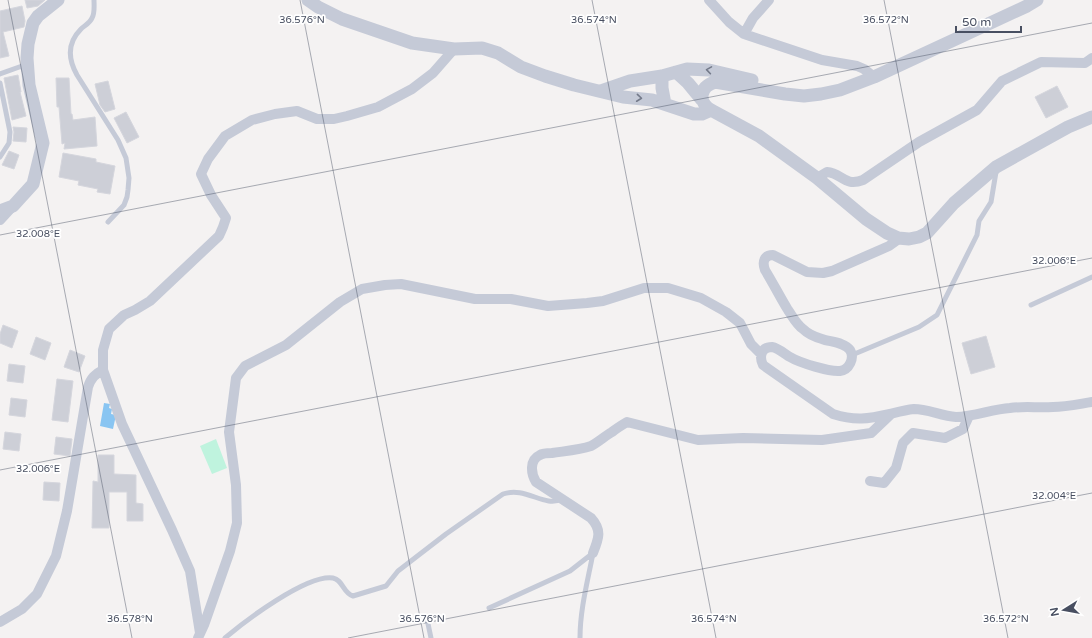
<svg xmlns="http://www.w3.org/2000/svg" width="1092" height="638" font-family="'Varela Round',sans-serif">
<rect width="100%" height="100%" fill="#f4f2f2"/>
<path fill="#bff3de" d="M 216,439 L 227,468 L 212,474 L 200,446 Z"/>
<path fill="#89c5f2" d="M 104,403 L 110,404 L 109,408 L 112,409 L 111,414 L 116,415 L 113,429 L 100,426 Z"/>
<path fill="#cdcfd7" stroke="#d5d6dd" d="M 25,0 L 45,0 L 38,6 L 27,8 Z
M 22,6 L 25,21 L 24,27 L 3,32 L 9,56 L 0,58 L 0,11 Z
M 18,75 L 21,92 L 20,92 L 26,116 L 12,120 L 4,78 Z
M 56,78 L 69,78 L 71,114 L 72,114 L 73,120 L 95,117 L 97,146 L 64,149 L 65,143 L 62,144 L 59,107 L 57,107 Z
M 108,81 L 115,109 L 105,112 L 100,105 L 95,84 Z
M 1057,86 L 1068,107 L 1046,118 L 1035,97 Z
M 126,112 L 139,137 L 127,143 L 114,118 Z
M 13,127 L 27,128 L 26,142 L 13,141 L 14,132 Z
M 9,151 L 19,155 L 14,169 L 2,165 Z
M 63,153 L 96,159 L 96,162 L 115,166 L 110,194 L 97,192 L 98,189 L 78,185 L 79,181 L 59,177 Z
M 3,325 L 18,331 L 12,348 L 0,343 L 0,334 Z
M 986,336 L 995,367 L 971,374 L 962,343 Z
M 36,337 L 51,343 L 45,360 L 30,354 Z
M 70,350 L 85,356 L 79,372 L 64,367 Z
M 9,364 L 25,366 L 23,383 L 7,381 Z
M 57,379 L 73,381 L 68,422 L 52,420 Z
M 11,398 L 27,400 L 25,417 L 9,415 Z
M 5,432 L 21,434 L 19,451 L 3,449 Z
M 56,437 L 72,439 L 70,456 L 54,454 Z
M 98,455 L 114,455 L 114,474 L 136,475 L 136,503 L 143,504 L 143,521 L 127,521 L 127,492 L 109,492 L 109,528 L 92,528 L 93,481 L 98,482 Z
M 44,482 L 60,483 L 59,501 L 43,500 Z"/>
<g fill="none" stroke-linecap="round" stroke-linejoin="round">
<path stroke="#c5cad7" stroke-width="5" d="M 94,0 C 94,6 95,13 92,18 C 90,23 84,26 81,29 C 67,43 68,59 77,75 L 118,140 L 126,158 L 129,178 L 128,190 L 127,197 L 124,205 L 108,222
M 0,74 L 22,66 L 24,71
M 0,83 L 10,132 L 9,143 L 0,157
M 1031,305 L 1092,277
M 852,355 L 919,327 L 937,315 L 977,235 L 979,221 L 991,202 L 996,172
M 489,608 L 570,571 L 593,553
M 427,619 L 431,638
M 225,638 C 245,621 307,574 333,578 C 343,580 343,593 353,596 L 386,586 L 398,571 L 446,534 L 503,494 C 526,486 544,508 562,499
M 580,638 C 580,609 588,580 593,553"/>
<path stroke="#c5cad7" stroke-width="10" d="M 709,0 L 729,22 L 744,34
M 769,0 L 753,18 L 744,34 L 822,60 L 857,66 L 864,69 L 874,77
M 817,178 L 827,172 C 842,173 844,187 863,180 L 919,142 L 977,110 L 1002,81 L 1041,62 L 1085,63 L 1092,58
M 0,220 L 11,208
M 898,238 L 896,241 L 889,246 L 832,271 L 823,273 L 807,272 L 773,255 C 764,255 762,262 765,270 C 773,283 780,297 788,310 C 793,317 796,324 803,329 C 808,334 815,337 822,339 C 830,342 844,342 850,350 C 855,358 849,370 840,371 C 830,372 800,363 790,357 C 785,354 778,348 772,347 C 761,347 759,357 763,365 L 833,414 C 855,421 868,419 890,414 C 898,412 905,410 914,409 C 928,409 941,416 956,417 C 974,417 992,409 1010,408 C 1024,406 1038,408 1053,407 C 1066,407 1079,404 1092,402
M 870,481 L 884,483 L 896,468 L 903,443 L 913,433 L 945,438 L 963,429 L 969,416
M 593,553 C 599,538 602,530 591,518 L 536,482 C 531,474 529,460 540,455 C 543,453 548,453 552,453 C 565,451 579,450 591,446 C 599,442 605,436 612,432 C 617,428 622,425 627,422 L 698,440 L 743,438 L 822,440 L 871,433 L 891,414
M 0,622 L 22,609 L 37,594 L 56,556 L 67,511 L 88,387 C 91,378 95,374 103,370
M 200,633 L 190,571 L 172,530 L 122,424 L 103,370 L 103,350 L 109,329 L 124,315 L 135,310 L 150,301 L 219,236 L 223,227 L 226,218 L 211,195 L 201,174 L 208,159 L 225,136 L 252,120 L 275,114 L 297,111 L 317,119 L 334,119 L 347,116 L 378,107 L 412,89 L 433,73 L 454,49
M 198,638 L 204,625 L 230,551 L 237,523 L 236,485 L 229,432 L 236,378 L 245,366 L 286,345 L 340,302 L 362,289 L 385,285 L 401,284 L 475,299 L 511,299 L 548,306 L 587,303 L 603,301 L 644,288 L 668,288 L 701,298 L 726,312 L 740,323 L 751,344 L 761,354"/>
<path stroke="#c5cad7" stroke-width="13" d="M 308,0 L 318,7 L 342,19 L 412,43 L 454,49 L 482,48 L 498,53 L 521,67 L 545,76 L 574,85 L 623,97 L 652,100 L 694,114 L 702,114 L 711,110
M 1037,0 L 1027,6 L 874,77 L 840,90 L 821,94 L 804,96 L 785,94 L 715,82 C 699,87 698,102 711,110 L 759,136 L 817,178 L 866,219 L 887,233 L 898,238 L 909,239 L 919,237 L 927,233 L 954,203 L 996,167 L 1068,127 L 1092,117
M 676,72 L 688,83 L 702,100
M 662,76 L 662,88 L 665,104
M 601,91 L 630,81 L 662,76 L 687,69 L 709,70 L 752,80
M 0,211 L 13,206 L 33,184 L 43,143 L 29,85 L 27,58 L 28,44 L 33,23 L 38,16 L 58,0"/>
</g>
<defs><path id="oneway-chevron" d="M-2-3.5L2.5 0L-2 3.5" fill="none" stroke-width="1.6" stroke-linecap="round" stroke-linejoin="round"/></defs>
<g stroke="#747a8a">
<use href="#oneway-chevron" transform="translate(709 70) rotate(-171)"/>
<use href="#oneway-chevron" transform="translate(639 98) rotate(6)"/>
</g>
<path fill="none" stroke="#484f61" stroke-width="1" stroke-opacity="0.45" d="M 8,0 L 132,638M 300,0 L 424,638M 592,0 L 716,638M 884,0 L 1008,638M 0,235 L 1092,23M 0,470 L 1092,258M 348,638 L 1092,493"/>
<g font-size="10" text-anchor="middle" fill="#484f61" stroke="#fff" stroke-width="3.5" stroke-linejoin="round" paint-order="stroke">
<text x="302" y="23">36.576°N</text>
<text x="594" y="23">36.574°N</text>
<text x="886" y="23">36.572°N</text>
<text x="38" y="237">32.008°E</text>
<text x="1054" y="264">32.006°E</text>
<text x="38" y="472">32.006°E</text>
<text x="1054" y="499">32.004°E</text>
<text x="130" y="622">36.578°N</text>
<text x="422" y="622">36.576°N</text>
<text x="714" y="622">36.574°N</text>
<text x="1006" y="622">36.572°N</text>
</g>
<g transform="translate(1064 610) rotate(259)" stroke="#ffffff" stroke-width="3" paint-order="stroke">
<path d="M0-3L7 15L0 10L-7 15Z" fill="#484f61"/>
<text y="-6" font-size="11" font-weight="bold" text-anchor="middle" fill="#484f61">N</text>
</g>
<path d="M956 26v6h65v-6" fill="none" stroke="#484f61" stroke-width="2"/>
<text x="962" y="26" font-size="12" fill="#484f61" stroke="#ffffff" stroke-width="3" paint-order="stroke">50 m</text>
</svg>
